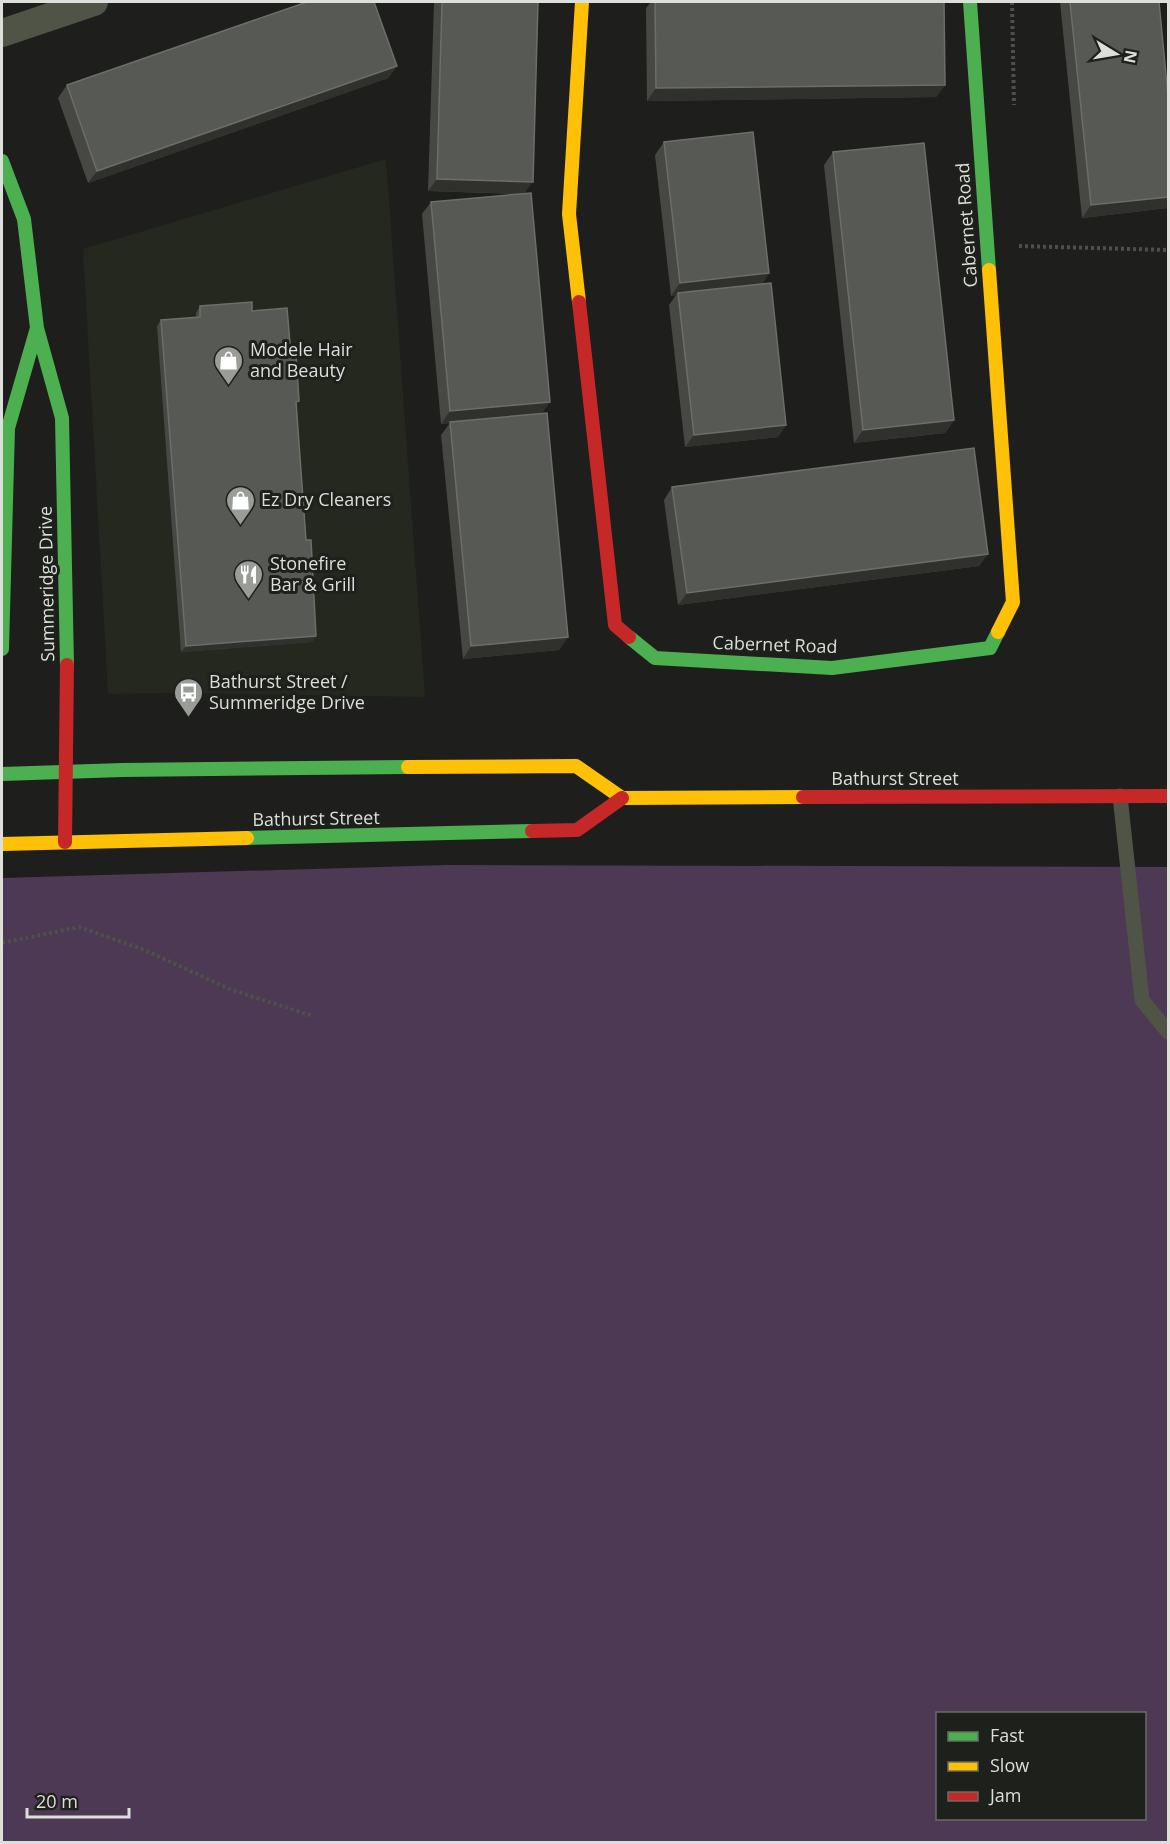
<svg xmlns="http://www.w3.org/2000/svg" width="1170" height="1844" font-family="'Open Sans',sans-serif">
<rect width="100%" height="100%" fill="#1e1f1c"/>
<path fill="#24281e" d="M 386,159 L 425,697 L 170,693 L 108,694 L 83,249 Z"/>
<path fill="#4d3954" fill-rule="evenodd" d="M 448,865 L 1168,867 L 1168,1842 L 2,1842 L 2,878 ZM 938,1714 L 1144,1714 L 1144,1818 L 938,1818 Z"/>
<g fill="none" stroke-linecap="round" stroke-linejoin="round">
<path stroke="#4e5149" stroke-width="4" stroke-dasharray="3 3" stroke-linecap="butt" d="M 1012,2 L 1014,105
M 1019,246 L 1168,250
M 2,943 L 79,927 L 142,949 L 232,990 L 313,1016"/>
<path stroke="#505446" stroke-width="15" d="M 1120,796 L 1142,1000 L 1168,1032"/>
<path stroke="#505446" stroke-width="28" d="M 2,33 L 94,2"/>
<path stroke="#4caf50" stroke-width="14" d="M 970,2 L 989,270
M 2,161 L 24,219 L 37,328 L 62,418 L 67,665
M 629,637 L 655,658 L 832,668 L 990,648 L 998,632
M 2,649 L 8,428 L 37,328
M 2,774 L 122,770 L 408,767
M 247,838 L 532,831"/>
<path stroke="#ffc107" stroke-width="14" d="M 989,270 L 1013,602 L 998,632
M 579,302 L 569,214 L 582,2
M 408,767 L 576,766 L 622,798 L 803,797
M 2,844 L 247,838"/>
<path stroke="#c62828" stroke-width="14" d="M 579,302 L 615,625 L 629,637
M 803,797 L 1168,796
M 532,831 L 577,830 L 622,798
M 65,842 L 67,665"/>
</g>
<path fill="#474844" d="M 434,2 L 538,2 L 525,193 L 542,413 L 568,637 L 559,650 L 463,659 L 441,435 L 450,423 L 441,424 L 422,214 L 431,202 L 516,194 L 428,191 Z
M 651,2 L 944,2 L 945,85 L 936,97 L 647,101 L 646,8 Z
M 1060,2 L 1159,2 L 1168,96 L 1168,208 L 1082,218 Z
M 397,66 L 388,78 L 88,183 L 58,98 L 67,85 Z
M 664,142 L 769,273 L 762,284 L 786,425 L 778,437 L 685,447 L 669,305 L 676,295 L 671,296 L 655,155 Z
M 833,152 L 954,420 L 945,433 L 854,443 L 824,165 Z
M 200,306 L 252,311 L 291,355 L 296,406 L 306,540 L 316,636 L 312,642 L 181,652 L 157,326 L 161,320 L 196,317 L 196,313 Z
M 672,487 L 988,554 L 979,566 L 678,605 L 664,500 Z"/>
<path fill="#30312d" d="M 397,66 L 388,78 L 88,183 L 97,171 Z
M 945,85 L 936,97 L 647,101 L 656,88 Z
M 437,179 L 533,182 L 524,194 L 428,191 Z
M 1168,197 L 1168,208 L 1082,218 L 1091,205 Z
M 769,273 L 760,286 L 678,293 L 676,295 L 671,296 L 680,283 Z
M 550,402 L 541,415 L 441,424 L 450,411 Z
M 954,420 L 945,433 L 854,443 L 863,430 Z
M 786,425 L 778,437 L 685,447 L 694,435 Z
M 988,554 L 979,566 L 678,605 L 687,593 Z
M 316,636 L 312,642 L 181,652 L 186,646 Z
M 568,637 L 559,650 L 463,659 L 471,646 Z"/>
<path fill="#575954" stroke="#6c6e69" stroke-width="1.5" d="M 307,2 L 374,2 L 397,66 L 97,171 L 67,85 Z
M 442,2 L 538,2 L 533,182 L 437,179 Z
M 655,2 L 944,2 L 945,85 L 656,88 Z
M 1070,2 L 1159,2 L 1168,96 L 1168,197 L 1091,205 Z
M 753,132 L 769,273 L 680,283 L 664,142 Z
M 924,143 L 954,420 L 863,430 L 833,152 Z
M 531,193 L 550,402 L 450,411 L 431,202 Z
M 771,283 L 786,425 L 694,435 L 678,293 Z
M 252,302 L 252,311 L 287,308 L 291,355 L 296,354 L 299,401 L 296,402 L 306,540 L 311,540 L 316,636 L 186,646 L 161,320 L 200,317 L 200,306 Z
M 547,413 L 568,637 L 471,646 L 450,422 Z
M 974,448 L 988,554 L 687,593 L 672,487 Z"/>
<defs>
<symbol id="shop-pin" viewBox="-11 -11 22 30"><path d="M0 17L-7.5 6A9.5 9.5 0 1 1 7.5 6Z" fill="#9a9c98" stroke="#1e201b"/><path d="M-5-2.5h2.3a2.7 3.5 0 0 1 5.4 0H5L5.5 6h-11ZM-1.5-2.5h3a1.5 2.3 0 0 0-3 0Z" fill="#fff"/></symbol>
<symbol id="restaurant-pin" viewBox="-11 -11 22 30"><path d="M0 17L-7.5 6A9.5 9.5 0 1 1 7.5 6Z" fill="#9a9c98" stroke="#1e201b"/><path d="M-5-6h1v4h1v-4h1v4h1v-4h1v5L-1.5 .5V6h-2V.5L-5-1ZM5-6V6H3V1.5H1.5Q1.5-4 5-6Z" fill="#fff"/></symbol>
<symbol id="bus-pin" viewBox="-11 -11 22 30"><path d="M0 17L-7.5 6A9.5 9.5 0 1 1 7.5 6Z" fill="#9a9c98" stroke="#1e201b"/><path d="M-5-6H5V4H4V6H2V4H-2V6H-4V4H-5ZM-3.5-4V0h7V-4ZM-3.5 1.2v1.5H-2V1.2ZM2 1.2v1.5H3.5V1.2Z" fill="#fff"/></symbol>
</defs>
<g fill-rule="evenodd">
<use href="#shop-pin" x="212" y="344" width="33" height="45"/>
<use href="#shop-pin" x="224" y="484" width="33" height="45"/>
<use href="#restaurant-pin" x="232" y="558" width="33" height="45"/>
<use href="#bus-pin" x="172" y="676" width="33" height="45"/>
</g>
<g text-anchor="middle" stroke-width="6" stroke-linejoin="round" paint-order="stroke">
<g font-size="18" fill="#dddfda" stroke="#1e201b">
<text transform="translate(967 225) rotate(-94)" y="6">Cabernet Road</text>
<text transform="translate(47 584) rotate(-91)" y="6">Summeridge Drive</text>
<text transform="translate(775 645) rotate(2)" y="6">Cabernet Road</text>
<text x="895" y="785">Bathurst Street</text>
<text transform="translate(316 819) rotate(-1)" y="6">Bathurst Street</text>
</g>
<g font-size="18" fill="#dddfda" stroke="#1e201b" text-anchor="start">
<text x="250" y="356">Modele Hair<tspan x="250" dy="21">and Beauty</tspan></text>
<text x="261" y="506">Ez Dry Cleaners</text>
<text x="270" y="570">Stonefire<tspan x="270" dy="21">Bar &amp; Grill</tspan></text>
<text x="209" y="688">Bathurst Street /<tspan x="209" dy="21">Summeridge Drive</tspan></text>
</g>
</g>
<rect width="1170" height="1844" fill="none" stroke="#dddfda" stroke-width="6"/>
<rect x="936" y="1712" width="210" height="108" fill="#1e201b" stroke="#6a6c67" stroke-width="1.5"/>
<rect x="948" y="1732" width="30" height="9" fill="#4caf50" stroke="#6a6c67" stroke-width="1.5"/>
<text x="990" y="1742" font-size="18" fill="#dddfda">Fast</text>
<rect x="948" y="1762" width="30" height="9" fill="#ffc107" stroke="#6a6c67" stroke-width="1.5"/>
<text x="990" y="1772" font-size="18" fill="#dddfda">Slow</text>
<rect x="948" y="1792" width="30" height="9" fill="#c62828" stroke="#6a6c67" stroke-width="1.5"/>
<text x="990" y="1802" font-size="18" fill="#dddfda">Jam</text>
<g transform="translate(1116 54) rotate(101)" stroke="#1e201b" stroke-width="4.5" paint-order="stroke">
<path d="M0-4.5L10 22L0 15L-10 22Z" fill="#dddfda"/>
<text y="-9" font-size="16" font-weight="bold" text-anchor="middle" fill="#dddfda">N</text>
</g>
<path d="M27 1808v9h102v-9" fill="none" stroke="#dddfda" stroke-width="3"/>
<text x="36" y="1808" font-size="18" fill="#dddfda" stroke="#1e201b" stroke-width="4.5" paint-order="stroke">20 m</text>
</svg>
